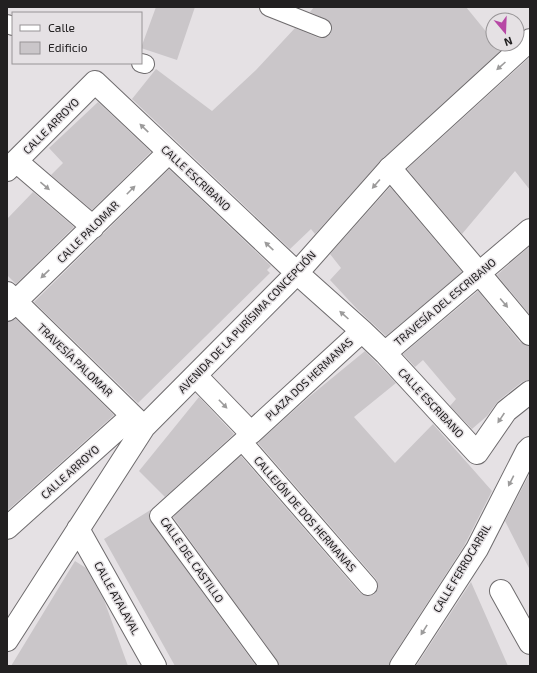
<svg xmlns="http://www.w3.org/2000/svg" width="537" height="673" font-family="'Exo 2',sans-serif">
<rect width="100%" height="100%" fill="#e5e1e4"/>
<path fill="#cac6c9" d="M 156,7 L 195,7 L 177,60 L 141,48 Z
M 314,7 L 466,7 L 493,40 L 493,44 L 496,44 L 501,50 L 382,159 L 315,234 L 311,229 L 290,249 L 132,99 L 156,69 L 212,111 L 256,70 L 295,28 L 319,38 L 329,36 L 332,31 L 330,22 L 310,12 Z
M 530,57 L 530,190 L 515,171 L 462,234 L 407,169 Z
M 98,102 L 151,152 L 92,210 L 51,175 L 63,163 L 49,148 Z
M 169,169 L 271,266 L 267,270 L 270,273 L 138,403 L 34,302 Z
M 390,187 L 462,272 L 386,336 L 357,309 L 330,280 L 341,268 L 330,254 Z
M 33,192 L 74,227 L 16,284 L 7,275 L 7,219 Z
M 530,246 L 530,315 L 497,275 Z
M 478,291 L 520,342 L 530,346 L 530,380 L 522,382 L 498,401 L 487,416 L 472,429 L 450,406 L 456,399 L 423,360 L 415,367 L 403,354 Z
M 16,319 L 114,415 L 7,511 L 7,322 Z
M 365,351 L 396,383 L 354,417 L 395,463 L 433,424 L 492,491 L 464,546 L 391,659 L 389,666 L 279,666 L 277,660 L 173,517 L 241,456 L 360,593 L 370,596 L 375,594 L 378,584 L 376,579 L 258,443 L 309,397 Z
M 199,397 L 234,434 L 165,497 L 139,471 Z
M 530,473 L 530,570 L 505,521 Z
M 152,509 L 149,517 L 151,522 L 256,666 L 175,666 L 104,539 Z
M 75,561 L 86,568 L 104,600 L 128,666 L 11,666 Z
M 471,582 L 508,666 L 416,666 Z"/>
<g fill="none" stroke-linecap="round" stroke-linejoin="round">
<defs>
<path id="service" d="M 269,7 L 322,28
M 7,24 L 13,26
M 141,63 L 145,64
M 251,433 L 159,516 L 269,666
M 242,441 L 368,586"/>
<path id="pedestrian" d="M 390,168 L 479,273"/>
<path id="minor" d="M 16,161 L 93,227
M 7,170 L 95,82 L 297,273 L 362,331 L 251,433 L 196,376
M 479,273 L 530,334
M 7,293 L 144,427
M 7,310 L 169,152
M 362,331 L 385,353 L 530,230
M 385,353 L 477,453 L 506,411 L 530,392
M 7,528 L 132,416
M 78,529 L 155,666
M 501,591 L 530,643
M 7,640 L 144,427 L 297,273 L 390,168 L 530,40
M 401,666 L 477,549 L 527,451 L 530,448"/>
</defs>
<use href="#service" stroke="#6e6b6d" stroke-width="20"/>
<use href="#pedestrian" stroke="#6e6b6d" stroke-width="24"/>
<use href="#minor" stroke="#6e6b6d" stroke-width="24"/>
<use href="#service" stroke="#fff" stroke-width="18"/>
<use href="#pedestrian" stroke="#fff" stroke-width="22"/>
<use href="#minor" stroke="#fff" stroke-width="22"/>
</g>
<defs><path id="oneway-solid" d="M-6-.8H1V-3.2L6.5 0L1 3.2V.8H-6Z"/></defs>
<g fill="#9c9b9b">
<use href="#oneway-solid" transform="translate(501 66) rotate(138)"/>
<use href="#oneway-solid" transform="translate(144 128) rotate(-136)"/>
<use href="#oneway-solid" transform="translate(376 184) rotate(131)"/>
<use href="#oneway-solid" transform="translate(45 186) rotate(40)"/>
<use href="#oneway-solid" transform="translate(131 190) rotate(-45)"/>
<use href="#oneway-solid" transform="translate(269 246) rotate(-137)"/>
<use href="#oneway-solid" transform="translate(45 274) rotate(136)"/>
<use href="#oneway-solid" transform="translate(504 303) rotate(50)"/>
<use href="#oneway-solid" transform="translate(344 315) rotate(-138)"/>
<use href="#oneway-solid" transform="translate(223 404) rotate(46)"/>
<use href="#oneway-solid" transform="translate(501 418) rotate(124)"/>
<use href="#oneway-solid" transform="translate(511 481) rotate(117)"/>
<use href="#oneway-solid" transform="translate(424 630) rotate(122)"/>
</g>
<g text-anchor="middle" stroke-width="3" stroke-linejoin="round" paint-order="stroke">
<g font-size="11" fill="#222021" stroke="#e5e1e4">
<text transform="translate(51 126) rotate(-45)" y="4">CALLE ARROYO</text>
<text transform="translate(196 178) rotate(43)" y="4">CALLE ESCRIBANO</text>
<text transform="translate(88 232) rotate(-45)" y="4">CALLE PALOMAR</text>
<text transform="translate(445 302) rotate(-40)" y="4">TRAVESÍA DEL ESCRIBANO</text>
<text transform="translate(247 322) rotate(-46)" y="4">AVENIDA DE LA PURÍSIMA CONCEPCIÓN</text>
<text transform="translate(75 360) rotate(44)" y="4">TRAVESÍA PALOMAR</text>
<text transform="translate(309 379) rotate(-43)" y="4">PLAZA DOS HERMANAS</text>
<text transform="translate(431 403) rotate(47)" y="4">CALLE ESCRIBANO</text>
<text transform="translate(70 472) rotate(-42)" y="4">CALLE ARROYO</text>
<text transform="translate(305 514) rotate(49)" y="4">CALLEJÓN DE DOS HERMANAS</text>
<text transform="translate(192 560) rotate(55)" y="4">CALLE DEL CASTILLO</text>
<text transform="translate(462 568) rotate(-59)" y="4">CALLE FERROCARRIL</text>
<text transform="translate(117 598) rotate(61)" y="4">CALLE ATALAYAL</text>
</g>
</g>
<rect width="537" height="673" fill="none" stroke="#222021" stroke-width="16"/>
<rect x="12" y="12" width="130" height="52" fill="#e5e1e4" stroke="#979496"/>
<rect x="20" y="25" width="20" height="6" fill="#ffffff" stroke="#979496"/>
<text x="48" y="32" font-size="12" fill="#222021">Calle</text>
<rect x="20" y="42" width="20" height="12" fill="#cac6c9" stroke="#979496"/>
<text x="48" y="52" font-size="12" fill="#222021">Edificio</text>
<g transform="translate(505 32) rotate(161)"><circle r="19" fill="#e5e1e4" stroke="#979496"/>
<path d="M0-3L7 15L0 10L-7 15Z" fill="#b748a5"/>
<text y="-6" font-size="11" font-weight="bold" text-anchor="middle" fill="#222021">N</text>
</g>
</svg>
